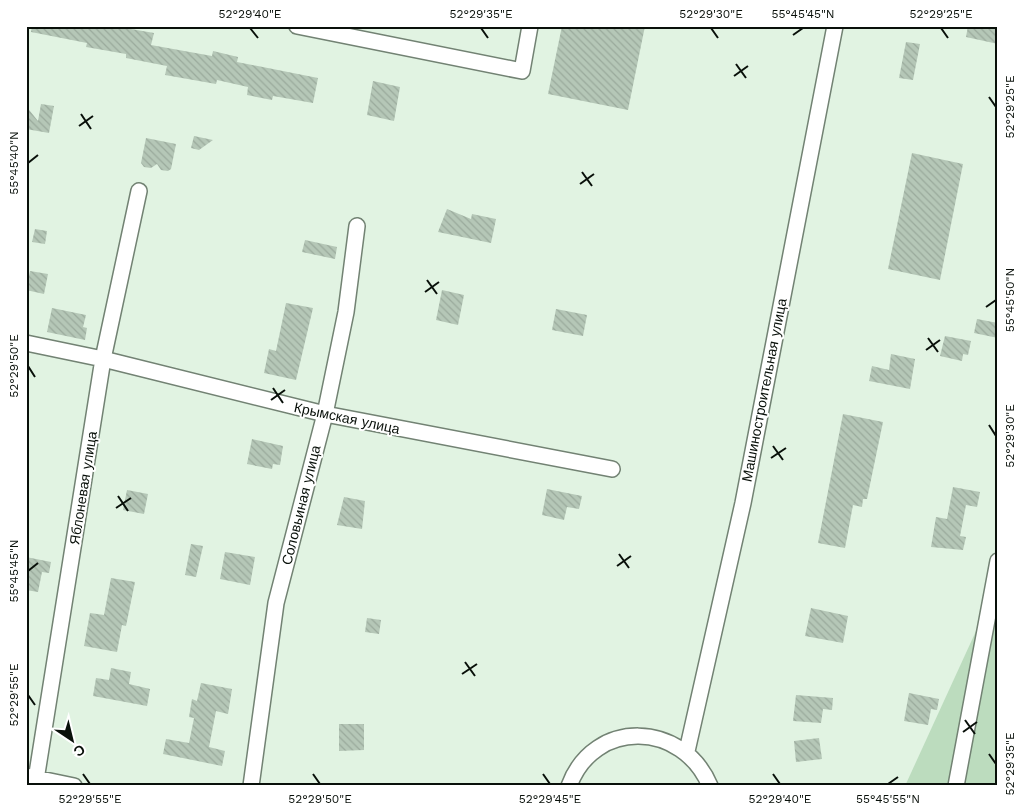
<svg xmlns="http://www.w3.org/2000/svg" width="1024" height="812" font-family="'Work Sans',sans-serif">
<defs>
<pattern id="building-back-hatch" width="6" height="6" patternUnits="userSpaceOnUse" patternTransform="scale(1.25)"><rect width="6" height="6" fill="#b5c7b7"/><path d="M-1 5l2 2M0 0l6 6M5-1l2 2" fill="none" stroke="#9aaa9c"/></pattern>
</defs>
<rect width="100%" height="100%" fill="#e1f3e2"/>
<path fill="#bcdcbe" d="M 998,583 L 998,786 L 905,786 Z"/>
<path fill="url(#building-back-hatch)" d="M 32,26 L 115,26 L 131,29 L 154,33 L 151,45 L 212,56 L 213,51 L 238,57 L 237,62 L 318,78 L 313,103 L 273,96 L 272,100 L 247,95 L 248,87 L 217,80 L 216,84 L 165,75 L 167,66 L 126,58 L 126,54 L 86,47 L 87,43 L 31,32 Z
M 562,26 L 645,26 L 628,110 L 548,94 Z
M 968,26 L 998,26 L 998,44 L 966,37 Z
M 906,42 L 920,44 L 913,80 L 899,78 Z
M 373,81 L 400,87 L 394,121 L 367,115 Z
M 41,104 L 54,106 L 49,133 L 26,129 L 26,106 L 38,121 Z
M 194,136 L 213,140 L 199,150 L 191,148 Z
M 146,138 L 176,144 L 171,169 L 168,171 L 161,170 L 157,164 L 151,168 L 144,167 L 141,163 Z
M 912,153 L 963,164 L 940,280 L 888,269 Z
M 447,209 L 471,219 L 472,214 L 496,219 L 491,243 L 438,232 Z
M 35,229 L 47,231 L 45,244 L 32,242 Z
M 305,240 L 337,247 L 335,259 L 302,252 Z
M 30,271 L 48,274 L 44,294 L 26,290 Z
M 442,290 L 464,295 L 458,325 L 436,320 Z
M 286,303 L 313,308 L 296,380 L 264,373 L 269,349 L 276,351 Z
M 52,308 L 86,315 L 83,327 L 87,328 L 85,340 L 47,332 Z
M 556,309 L 587,315 L 583,336 L 552,330 Z
M 977,319 L 998,323 L 998,338 L 974,333 Z
M 945,336 L 971,341 L 968,355 L 963,354 L 962,361 L 940,356 Z
M 891,354 L 915,359 L 910,389 L 869,381 L 872,366 L 889,370 Z
M 843,414 L 883,422 L 867,499 L 863,499 L 862,507 L 853,505 L 845,548 L 818,543 Z
M 252,439 L 283,446 L 280,465 L 273,464 L 272,469 L 247,464 Z
M 953,487 L 980,492 L 977,507 L 966,505 L 960,536 L 966,537 L 963,550 L 931,547 L 936,517 L 947,519 Z
M 547,489 L 582,496 L 579,509 L 567,507 L 564,520 L 542,515 Z
M 127,490 L 148,494 L 144,514 L 123,510 Z
M 344,497 L 365,501 L 362,529 L 337,525 Z
M 191,544 L 203,546 L 196,577 L 185,575 Z
M 225,552 L 255,557 L 250,585 L 220,579 Z
M 26,557 L 51,562 L 49,573 L 42,572 L 38,592 L 26,590 Z
M 111,578 L 135,582 L 126,626 L 122,625 L 117,652 L 84,646 L 90,613 L 104,615 Z
M 811,608 L 848,616 L 843,643 L 805,636 Z
M 367,618 L 381,620 L 379,634 L 365,632 Z
M 111,668 L 131,672 L 129,684 L 150,689 L 147,706 L 93,696 L 96,678 L 109,680 Z
M 201,683 L 232,689 L 228,714 L 216,711 L 209,747 L 225,751 L 222,766 L 163,754 L 166,739 L 189,743 L 194,718 L 189,717 L 192,699 L 197,701 Z
M 909,693 L 939,699 L 937,710 L 931,709 L 928,725 L 904,721 Z
M 796,695 L 833,698 L 832,710 L 823,709 L 821,723 L 793,721 Z
M 339,724 L 364,724 L 364,750 L 339,751 Z
M 819,738 L 822,759 L 796,762 L 794,741 Z"/>
<g fill="none" stroke-linecap="round" stroke-linejoin="round">
<defs>
<path id="minor" d="M 297,26 L 522,71 L 530,26
M 26,343 L 103,359 L 325,414 L 612,469
M 687,751 L 743,503 L 835,26
M 26,776 L 74,786
M 35,786 L 103,359 L 139,191
M 251,786 L 276,603 L 325,414 L 346,312 L 357,226
M 569,786 C 594,718 683,721 710,786
M 956,786 L 998,561"/>
</defs>
<use href="#minor" stroke="#728273" stroke-width="18"/>
<use href="#minor" stroke="#fff" stroke-width="15"/>
</g>
<path fill="none" stroke="#09100a" stroke-width="2" d="M 250,28 L 258,38M 481,28 L 488,38M 711,28 L 718,38M 941,28 L 948,38M 793,35 L 803,28M 736,64 L 746,78M 734,76 L 748,66M 989,97 L 996,107M 81,114 L 91,129M 79,126 L 93,116M 28,163 L 38,155M 582,172 L 592,186M 580,184 L 594,174M 427,280 L 437,294M 425,292 L 439,282M 986,307 L 996,300M 928,338 L 938,352M 926,350 L 940,340M 28,366 L 35,377M 273,388 L 283,403M 271,400 L 285,390M 989,425 L 996,436M 773,446 L 783,460M 771,458 L 786,448M 118,496 L 128,511M 116,508 L 131,498M 619,554 L 629,568M 617,566 L 631,556M 28,571 L 38,563M 465,662 L 475,676M 462,674 L 477,664M 28,695 L 35,705M 965,720 L 975,734M 963,732 L 977,722M 989,754 L 996,764M 83,774 L 90,784M 313,774 L 320,784M 543,774 L 550,784M 773,774 L 780,784M 888,784 L 898,777"/>
<g text-anchor="middle" stroke-width="4" stroke-linejoin="round" paint-order="stroke">
<g font-size="14" fill="#09100a" stroke="#fff">
<text transform="translate(764 390) rotate(-79)" y="5">Машиностроительная улица</text>
<text transform="translate(347 418) rotate(12)" y="5">Крымская улица</text>
<text transform="translate(83 488) rotate(-81)" y="5">Яблоневая улица</text>
<text transform="translate(301 505) rotate(-76)" y="5">Соловьиная улица</text>
</g>
</g>
<rect width="1024" height="812" fill="none" stroke="#ffffff" stroke-width="55"/>
<g transform="translate(72 740) rotate(145)" stroke="#ffffff" stroke-width="4" paint-order="stroke">
<path d="M0-4L9 19L0 12L-9 19Z" fill="#09100a"/>
<text y="-8" font-size="14" font-weight="bold" text-anchor="middle" fill="#09100a">С</text>
</g>
<rect x="28" y="28" width="968" height="756" fill="none" stroke="#09100a" stroke-width="2"/>
<g font-size="12" text-anchor="middle" fill="#09100a">
<text x="250" y="18">52°29'40"E</text>
<text x="481" y="18">52°29'35"E</text>
<text x="711" y="18">52°29'30"E</text>
<text x="803" y="18">55°45'45"N</text>
<text x="941" y="18">52°29'25"E</text>
<text transform="translate(1010 107) rotate(-90)" y="4">52°29'25"E</text>
<text transform="translate(14 163) rotate(-90)" y="4">55°45'40"N</text>
<text transform="translate(1010 300) rotate(-90)" y="4">55°45'50"N</text>
<text transform="translate(14 366) rotate(-90)" y="4">52°29'50"E</text>
<text transform="translate(1010 436) rotate(-90)" y="4">52°29'30"E</text>
<text transform="translate(14 571) rotate(-90)" y="4">55°45'45"N</text>
<text transform="translate(14 695) rotate(-90)" y="4">52°29'55"E</text>
<text transform="translate(1010 764) rotate(-90)" y="4">52°29'35"E</text>
<text x="90" y="803">52°29'55"E</text>
<text x="320" y="803">52°29'50"E</text>
<text x="550" y="803">52°29'45"E</text>
<text x="780" y="803">52°29'40"E</text>
<text x="888" y="803">55°45'55"N</text>
</g>
</svg>
